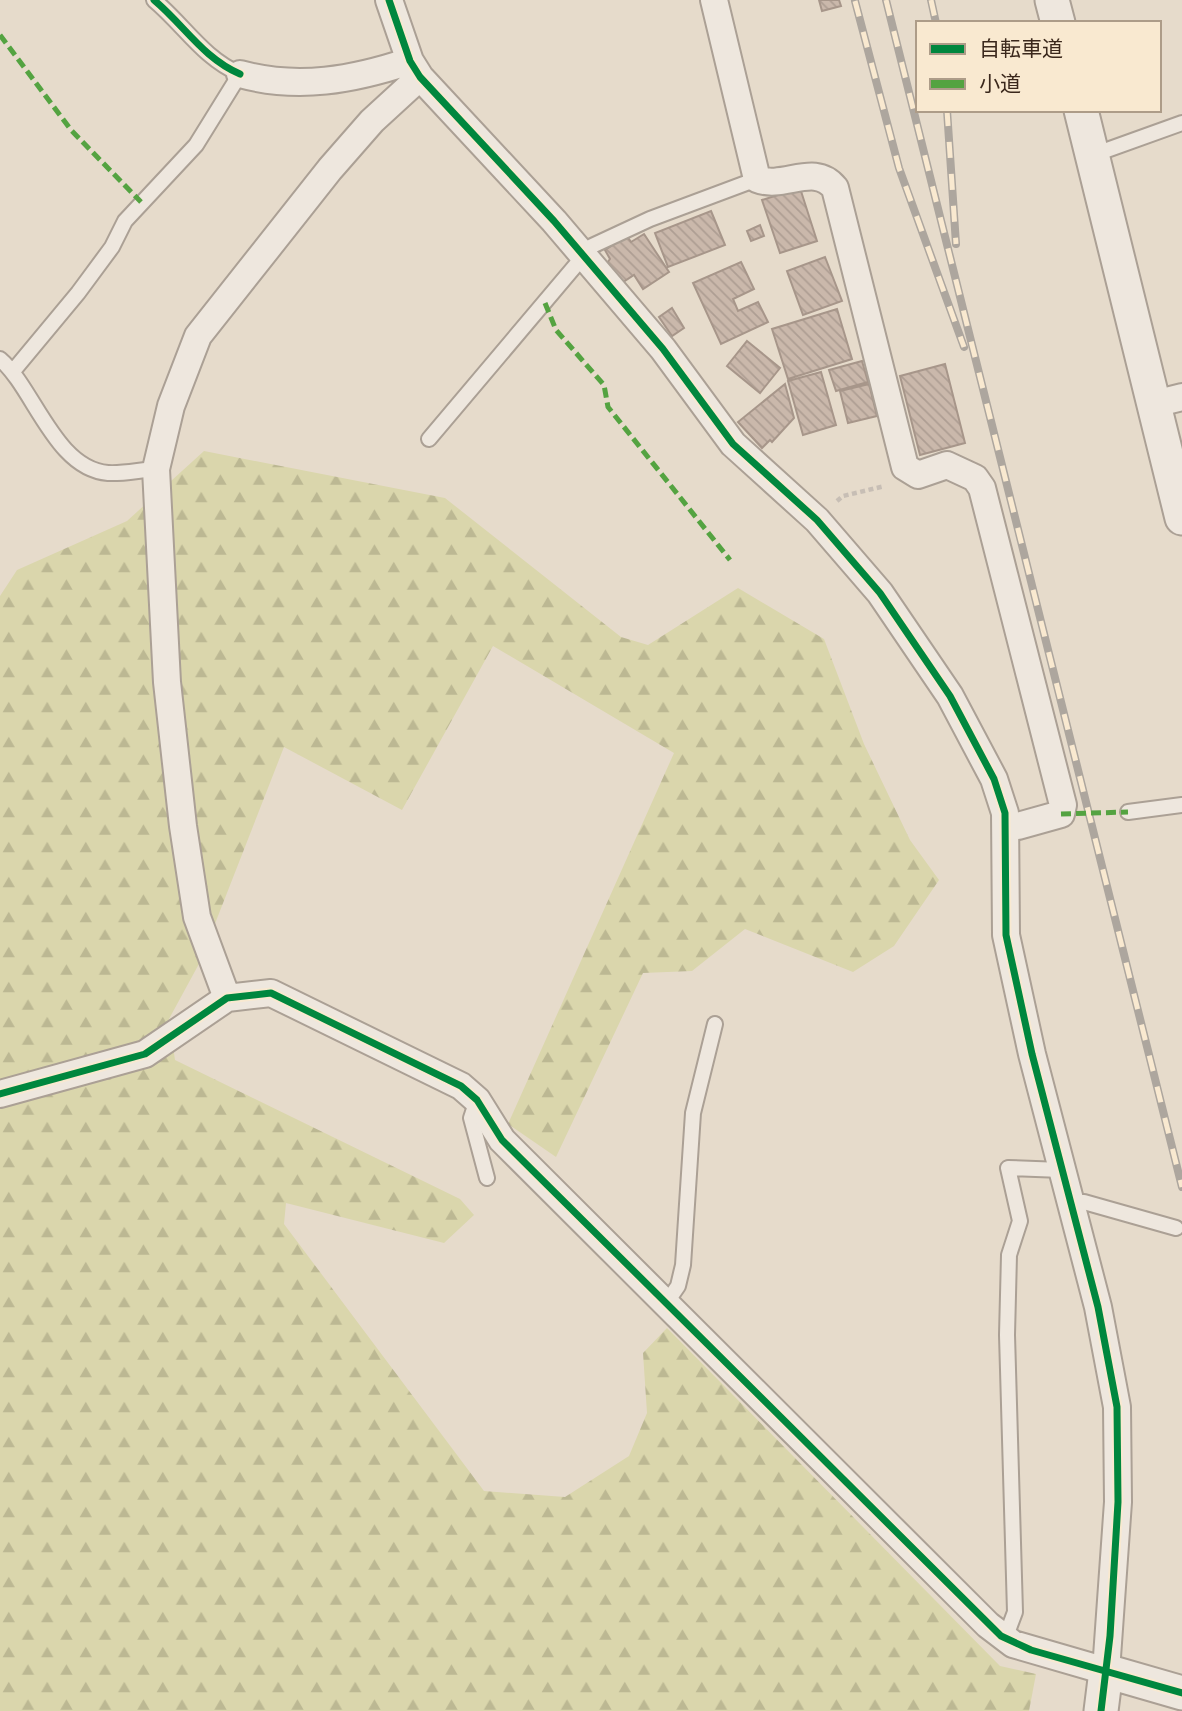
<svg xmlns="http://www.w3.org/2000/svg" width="1182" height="1711" font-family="Literata,'Noto Sans JP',serif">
<defs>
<pattern id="forest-firs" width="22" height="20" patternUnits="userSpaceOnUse" patternTransform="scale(1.75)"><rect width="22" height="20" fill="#dad6ac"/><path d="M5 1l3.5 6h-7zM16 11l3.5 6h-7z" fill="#bcb893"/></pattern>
<pattern id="building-back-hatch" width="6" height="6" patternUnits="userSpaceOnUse" patternTransform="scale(1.75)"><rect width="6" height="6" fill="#cab8ab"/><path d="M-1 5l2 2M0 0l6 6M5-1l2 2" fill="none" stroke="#ae9e93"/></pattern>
</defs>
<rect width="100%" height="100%" fill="#e6dbcb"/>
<path fill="url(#forest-firs)" d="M 204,451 L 445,498 L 621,637 L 648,645 L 738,588 L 824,639 L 864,744 L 910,840 L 939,880 L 894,946 L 853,972 L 745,929 L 692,971 L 643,973 L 556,1157 L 508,1124 L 674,753 L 493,646 L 402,810 L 284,747 L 200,962 L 169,1019 L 175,1060 L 460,1199 L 474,1215 L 444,1243 L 286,1203 L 284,1224 L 484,1491 L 565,1497 L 629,1456 L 647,1413 L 643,1353 L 667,1328 L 1000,1666 L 1036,1674 L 1029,1711 L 0,1711 L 0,596 L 17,570 L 127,521 Z"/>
<path fill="url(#building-back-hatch)" stroke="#a7968a" stroke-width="2" d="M 819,0 L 839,0 L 841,6 L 822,11 Z
M 800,188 L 817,241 L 780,253 L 762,200 Z
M 711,211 L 725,245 L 668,267 L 655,233 Z
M 760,225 L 764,236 L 751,241 L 747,231 Z
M 644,234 L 669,272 L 643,289 L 634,275 L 620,284 L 607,263 L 610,259 L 605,250 L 627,236 L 631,242 Z
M 825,257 L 842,301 L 803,315 L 787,271 Z
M 741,262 L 754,289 L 733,299 L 738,311 L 758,302 L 768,322 L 721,344 L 693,283 Z
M 672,308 L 684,328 L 672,336 L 659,317 Z
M 837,309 L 852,359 L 788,379 L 772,329 Z
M 747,341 L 780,368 L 760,393 L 727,366 Z
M 862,361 L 868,382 L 836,391 L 829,370 Z
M 945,364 L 965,443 L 920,455 L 900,376 Z
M 821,372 L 836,425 L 803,435 L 788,381 Z
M 785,384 L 794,418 L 772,442 L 770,440 L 762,448 L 738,422 Z
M 869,384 L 877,416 L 848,423 L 840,391 Z"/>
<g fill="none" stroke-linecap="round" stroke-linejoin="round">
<defs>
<path id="service" d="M 1093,155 L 1182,123
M 0,359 C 34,388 55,469 108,473 C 123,474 140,470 156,469
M 14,370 L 78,293 L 112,247 L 125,221 L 196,145 L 240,74 C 203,58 184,25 154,0
M 429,439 L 592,246 L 650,219 L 757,179
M 1128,812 L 1182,805
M 477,1100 L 471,1118 L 487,1178
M 1071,1202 L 1084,1202 L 1176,1228
M 667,1302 L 678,1286 L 683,1265 L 693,1113 L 715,1024
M 1001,1636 L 1009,1628 L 1015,1612 L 1007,1335 L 1009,1255 L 1020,1221 L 1008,1168 L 1062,1170"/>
<path id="minor" d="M 714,0 L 757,179 C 784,190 814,162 835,188 L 905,467 L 918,475 L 947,465 L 975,478 L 982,488 L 1063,805 L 1061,814 L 1018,826 L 1006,826
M 240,74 C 298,90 353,80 410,61
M 1154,404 L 1182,397
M 227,998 L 197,917 L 183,826 L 167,682 L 156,469 L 171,406 L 198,336 L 330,169 L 372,121 L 420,77
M 0,1094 L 145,1054 L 227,998 L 271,993 L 461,1086 L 477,1100 L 502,1140 L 988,1625 L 1013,1644 L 1106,1671 L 1118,1502 L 1117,1407 L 1098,1307 L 1032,1054 L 1006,935 L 1005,813 L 994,779 L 950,696 L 880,593 L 817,520 L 733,444 L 663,349 L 554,221 L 420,77 L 410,61 L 389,0"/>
<path id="tertiary" d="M 1052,0 L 1058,23
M 1081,110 L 1182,518
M 1101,1711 L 1106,1671 L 1182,1693"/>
</defs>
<use href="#service" stroke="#aba095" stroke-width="18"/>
<use href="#minor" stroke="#aba095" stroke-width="30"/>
<use href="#tertiary" stroke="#aba095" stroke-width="37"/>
<path stroke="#c7beb5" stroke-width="4.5" stroke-dasharray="5 3.5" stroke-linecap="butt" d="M 837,501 L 843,496 L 885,486"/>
<use href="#service" stroke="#eee7de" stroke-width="14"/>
<use href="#minor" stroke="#eee7de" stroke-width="26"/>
<use href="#tertiary" stroke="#eee7de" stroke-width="33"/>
<defs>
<path id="rail" d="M 886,0 L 1182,1187
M 931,0 L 936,23
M 855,1 L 899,168 L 964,347
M 947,110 L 956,244"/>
</defs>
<use href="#rail" stroke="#ada69e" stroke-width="8"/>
<use href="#rail" stroke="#f9e9d0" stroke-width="5" stroke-dasharray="16" stroke-linecap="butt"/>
<path stroke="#54a341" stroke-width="5" stroke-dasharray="10 5" stroke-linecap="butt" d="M 0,35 L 71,130 L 141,202
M 545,303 L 556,330 L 604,385 L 608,407 L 730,560
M 1061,814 L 1128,812"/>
<defs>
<path id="cycleway" d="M 154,0 C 184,25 203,58 240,74
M 389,0 L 410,61 L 420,77 L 554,221 L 663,349 L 733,444 L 817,520 L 880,593 L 950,696 L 994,779 L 1005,813 L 1006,935 L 1032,1054 L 1098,1307 L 1117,1407 L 1118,1502 L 1110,1636 L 1101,1711
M 0,1094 L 145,1054 L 227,998 L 271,993 L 461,1086 L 477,1100 L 502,1140 L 1001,1636 L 1031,1650 L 1182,1693"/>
</defs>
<use href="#cycleway" stroke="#f9e9d0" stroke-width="11"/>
<use href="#cycleway" stroke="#00873e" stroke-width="7"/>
</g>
<rect x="916" y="21" width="245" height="91" fill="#f9e9d0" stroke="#ad9c88" stroke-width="2"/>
<rect x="930" y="44" width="35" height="10" fill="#00873e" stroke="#ad9c88" stroke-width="2"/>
<text x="979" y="56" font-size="21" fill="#3b281c">自転車道</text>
<rect x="930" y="79" width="35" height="10" fill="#54a341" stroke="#ad9c88" stroke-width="2"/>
<text x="979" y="91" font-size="21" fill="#3b281c">小道</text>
</svg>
